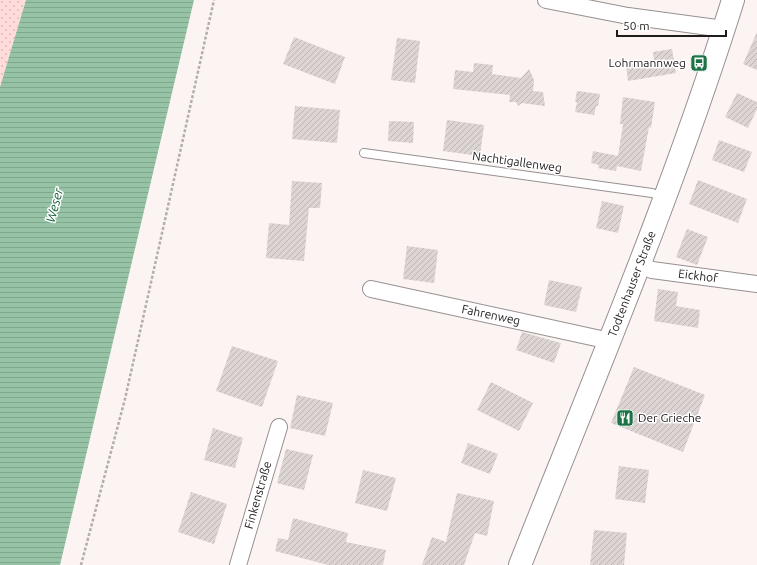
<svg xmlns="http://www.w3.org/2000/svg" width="757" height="565" font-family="Ubuntu,sans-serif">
<defs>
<pattern id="grass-dots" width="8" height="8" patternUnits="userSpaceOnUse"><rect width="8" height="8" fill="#ffdcdb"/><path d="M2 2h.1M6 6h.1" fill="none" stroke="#dabcbb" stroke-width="1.8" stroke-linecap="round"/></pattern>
<pattern id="water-rules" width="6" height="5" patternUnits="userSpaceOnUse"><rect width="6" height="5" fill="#96c3a5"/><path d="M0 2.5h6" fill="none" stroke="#81a78d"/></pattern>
<pattern id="building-hatch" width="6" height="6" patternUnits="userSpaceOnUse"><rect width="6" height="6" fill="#ddd5d4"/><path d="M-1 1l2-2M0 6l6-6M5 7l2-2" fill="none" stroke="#bdb6b5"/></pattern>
</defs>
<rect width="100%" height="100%" fill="#fcf4f3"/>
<path fill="url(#grass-dots)" d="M 0,0 L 26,0 L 0,87 Z"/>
<path fill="url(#water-rules)" d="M 26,0 L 194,0 L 60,565 L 0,565 L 0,87 Z"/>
<path fill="url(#building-hatch)" d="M 757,32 L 757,70 L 743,64 Z
M 294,37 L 345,57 L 335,84 L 283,64 Z
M 397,38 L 420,41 L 415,83 L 391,80 Z
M 672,49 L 676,73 L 628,81 L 626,65 L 654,60 L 653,52 Z
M 474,63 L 493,65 L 492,74 L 521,78 L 529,69 L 534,80 L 533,91 L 543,92 L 545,106 L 522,103 L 518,106 L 516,102 L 509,102 L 510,95 L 453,89 L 455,70 L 473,72 Z
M 577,91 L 600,94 L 598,106 L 596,106 L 594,115 L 575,112 L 577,102 L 575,102 Z
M 737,93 L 757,102 L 757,109 L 748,128 L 725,117 Z
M 623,97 L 655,102 L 651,128 L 649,127 L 641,171 L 617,166 L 616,171 L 598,168 L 599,165 L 591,163 L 593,151 L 618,156 L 623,124 L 620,124 Z
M 295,106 L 340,110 L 337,143 L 292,139 Z
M 447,120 L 484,125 L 480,156 L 443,151 Z
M 389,121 L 414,122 L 413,143 L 388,141 Z
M 719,140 L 752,152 L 744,172 L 712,160 Z
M 698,180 L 747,199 L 738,223 L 689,204 Z
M 292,181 L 322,183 L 320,208 L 309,208 L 304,261 L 266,258 L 269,223 L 289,225 Z
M 602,201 L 624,206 L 618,233 L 596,228 Z
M 687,229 L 708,237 L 697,265 L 676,257 Z
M 407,246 L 438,250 L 434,283 L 403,279 Z
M 549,280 L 582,287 L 576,312 L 544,305 Z
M 658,289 L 678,292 L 676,306 L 700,310 L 698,328 L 654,321 Z
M 522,332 L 561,343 L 554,363 L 516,350 Z
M 232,346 L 278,361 L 262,407 L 216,391 Z
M 634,367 L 705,395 L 683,452 L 611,423 Z
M 491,382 L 533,403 L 519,431 L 477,410 Z
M 297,395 L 333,403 L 325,436 L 290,428 Z
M 213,428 L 243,438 L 235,468 L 204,460 Z
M 468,443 L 498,454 L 490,474 L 461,463 Z
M 286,449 L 313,455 L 304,490 L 277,483 Z
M 619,466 L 649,470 L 645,503 L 615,499 Z
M 363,470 L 396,478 L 387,511 L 355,503 Z
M 191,492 L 227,504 L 214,544 L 178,532 Z
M 457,493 L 494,501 L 487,536 L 475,533 L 464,565 L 422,565 L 432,537 L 446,542 Z
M 293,518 L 348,533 L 346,542 L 386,550 L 383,565 L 328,565 L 275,551 L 278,538 L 288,540 Z
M 594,530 L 627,533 L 624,565 L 590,565 Z"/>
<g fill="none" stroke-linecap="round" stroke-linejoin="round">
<defs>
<path id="service" d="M 364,153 L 652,193 L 664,197"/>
<path id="minor" d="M 546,0 L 628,16 L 724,29
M 640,265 L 652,270 L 757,284
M 371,289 L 610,341
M 238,565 L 279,427"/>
<path id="primary" d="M 520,565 C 594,378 673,192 733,0"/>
</defs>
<use href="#service" stroke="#989090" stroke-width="10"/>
<use href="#minor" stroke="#989090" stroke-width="18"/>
<use href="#primary" stroke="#989090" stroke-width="24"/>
<path stroke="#b3adac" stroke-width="2.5" stroke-dasharray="3 2" stroke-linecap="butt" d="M 81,565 L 125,399 L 214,0"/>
<use href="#service" stroke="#fff" stroke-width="8"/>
<use href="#minor" stroke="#fff" stroke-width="16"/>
<use href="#primary" stroke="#fff" stroke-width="22"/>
</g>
<defs>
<symbol id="bus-square" viewBox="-11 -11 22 22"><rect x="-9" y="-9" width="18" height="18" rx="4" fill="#1c7346" stroke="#fff"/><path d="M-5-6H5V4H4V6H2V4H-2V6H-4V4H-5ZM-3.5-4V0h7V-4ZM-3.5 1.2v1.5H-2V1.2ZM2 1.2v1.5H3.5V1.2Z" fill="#fff"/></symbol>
<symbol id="restaurant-square" viewBox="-11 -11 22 22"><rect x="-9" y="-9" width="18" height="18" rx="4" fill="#1c7346" stroke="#fff"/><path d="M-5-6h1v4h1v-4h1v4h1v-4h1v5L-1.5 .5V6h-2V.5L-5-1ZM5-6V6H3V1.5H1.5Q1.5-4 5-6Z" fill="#fff"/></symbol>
</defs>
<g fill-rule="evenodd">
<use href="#bus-square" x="689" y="53" width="20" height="20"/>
<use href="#restaurant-square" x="615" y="408" width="20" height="20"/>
</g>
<g text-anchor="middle" stroke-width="3" stroke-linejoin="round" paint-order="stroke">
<g font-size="12" fill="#1f1c1c" stroke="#fff" text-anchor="end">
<text x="686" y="67">Lohrmannweg</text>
<text x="638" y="422" text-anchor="start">Der Grieche</text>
</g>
<g font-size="12" fill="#1f1c1c" stroke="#fff">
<text transform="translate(517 162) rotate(8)" y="4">Nachtigallenweg</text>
<text transform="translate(698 276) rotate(7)" y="4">Eickhof</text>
<text transform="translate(632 284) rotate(-69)" y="4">Todtenhauser Straße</text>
<text transform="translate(491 315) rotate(12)" y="4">Fahrenweg</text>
<text transform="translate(258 495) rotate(-74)" y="4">Finkenstraße</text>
</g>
<g font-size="13" font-style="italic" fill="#17603a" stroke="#fff">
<text transform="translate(54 205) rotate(-75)" y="5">Weser</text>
</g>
</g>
<path d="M617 30v6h109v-6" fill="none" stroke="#1f1c1c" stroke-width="2"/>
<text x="623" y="30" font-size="12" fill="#1f1c1c" stroke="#ffffff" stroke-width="3" paint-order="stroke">50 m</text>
</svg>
